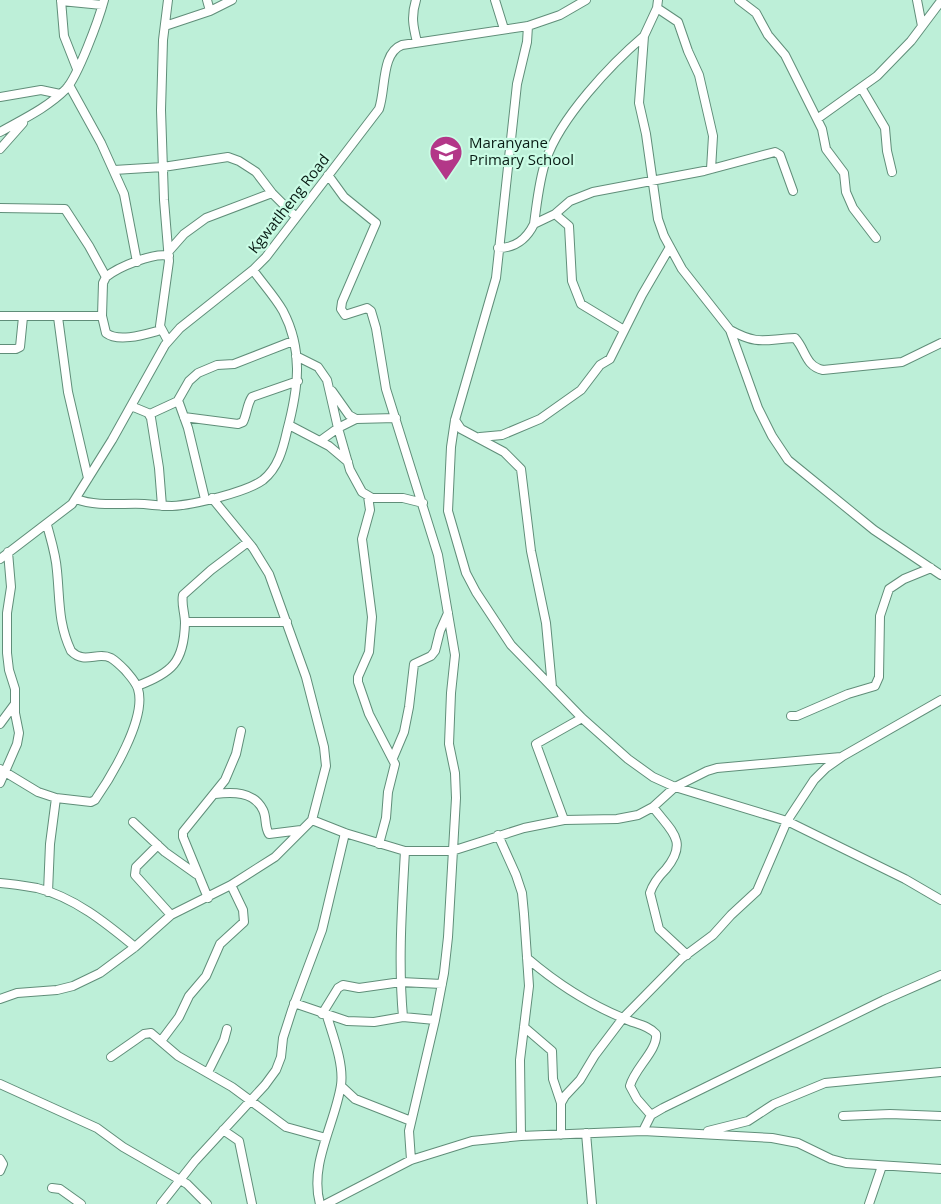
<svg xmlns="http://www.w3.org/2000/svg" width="941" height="1204" font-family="'Open Sans',sans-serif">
<rect width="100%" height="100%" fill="#bdefd8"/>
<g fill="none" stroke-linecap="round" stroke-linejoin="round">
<defs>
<path id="minor" d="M 61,0 L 64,36 L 77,69
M 207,0 L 210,11
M 416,0 C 411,16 413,26 417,42
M 495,0 L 504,29
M 658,0 L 657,8 L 644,36 L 639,103 L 646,134 L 658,219 L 664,236 L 682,269 L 730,330 L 758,408 L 772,436 L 788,460 L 874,530 L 941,575
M 739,0 L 756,13 L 768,35 L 785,55 L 822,129 L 826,149 L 844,173 L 846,192 L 853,208 L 876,238
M 917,0 L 922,26
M 61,1 L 102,5
M 657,8 L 678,22 L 688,51 L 699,75 L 713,136 L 711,169
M 165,26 L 210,11 L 232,0
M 528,26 L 527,42 L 517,84 L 496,278 L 455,420 L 451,447 L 448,511 L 466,573 L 476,592 L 511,645 L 582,718 L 628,759 L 653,777 L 675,787 L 787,821 L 905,879 L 941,900
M 69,85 L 101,143 L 124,194 L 137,262
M 862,89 L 885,128 L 887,151 L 892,172
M 0,97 L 41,90 L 60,94
M 817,119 L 877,76 L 911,41 L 941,1
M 0,132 C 23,119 47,108 66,89 C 78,76 99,19 104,0
M 0,149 L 23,123
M 114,170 L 163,167 L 228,157 L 239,161 L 256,172 L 272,193 L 296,217
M 328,175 L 344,197 L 376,223 L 342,302 L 341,309 L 345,315 L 367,308 L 371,311 L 376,328 L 386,389 L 438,555 L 455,655 L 451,693 L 449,744 L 455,773 L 456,798 L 448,937 L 444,973 L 435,1020 L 409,1131 L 411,1160
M 0,208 L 65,209 L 89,246 L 106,277
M 555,214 L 570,201 L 593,192 L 704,171 L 775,152 L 780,155 L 793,191
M 534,224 L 555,214 L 569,226 L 572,281 L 581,304 L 624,330
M 498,248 C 515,248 526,240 534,224 C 537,203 539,180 546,160 C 560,118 611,64 644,36
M 169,251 L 184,234 L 206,218 L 272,193
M 0,316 L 102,316 L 106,333 C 119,343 146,334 161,330
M 102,316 L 103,283 L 106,277 C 118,267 154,252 169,256
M 58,317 L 68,392 L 88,478
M 730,330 C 759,346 765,339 795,338 C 806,350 805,366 823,370 L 902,362 L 941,343
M 168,341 L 160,326 L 169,261 L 164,200 L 161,110 L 163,40 L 168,0
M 0,349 L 16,349 L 20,347 L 23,317
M 296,356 L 318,367 L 327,380 L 338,428 L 350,470 L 362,492 L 372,498 L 403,498 L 423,503
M 332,391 L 349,415 L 356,419
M 177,402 L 189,381 L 198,373 L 217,365 L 234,364 L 293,341
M 131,406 L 148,413 L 151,418 L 159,468 L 162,506
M 150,414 L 176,402 L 179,403 L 188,428 L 205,499
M 184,417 L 238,424 L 243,422 C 247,414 247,404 252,397 L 298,381
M 455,420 L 461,429 L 504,452 L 521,469 L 531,551 L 546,623 L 552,687
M 289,425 L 329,446 L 348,462
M 480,437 L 502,435 L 540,419 L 581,390 L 600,365 L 610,359 L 642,295 L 670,247
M 320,441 L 338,428 L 356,419 L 396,418
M 368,496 L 370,510 L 362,539 L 372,617 L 369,652 L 358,677 L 358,682 L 369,714 L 395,764 L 388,792 L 386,818 L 379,844
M 76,499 C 97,507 122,503 144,504 C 153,505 162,506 172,506 C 193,505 247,492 263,480 C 278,468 283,449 287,431 C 298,390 304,351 283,311 C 275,297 263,284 253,270
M 0,559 L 72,504 L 112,440 L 165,345 L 180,328 L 253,270 L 266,257 L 379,109 C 386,89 381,53 402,45 L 528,26 L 560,15 L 586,0
M 185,622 L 287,622
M 137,686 C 172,673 184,662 185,623 C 185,613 181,604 183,595 L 211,570 L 248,542
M 791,716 L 797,716 L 848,694 L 875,686 L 879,677 L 880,616 L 889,589 L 904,579 L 931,568
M 0,724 L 14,705
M 393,758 L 404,732 L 409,707 L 414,664 L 431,656 L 435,651 L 440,631 L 448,613
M 0,769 L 38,792 L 56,798 L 91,802 L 95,800 C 111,777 147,718 138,689 C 136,682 130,676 125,670 C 121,666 116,661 111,658 C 97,651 85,665 71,651 C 58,623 60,601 57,571 C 56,555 51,540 47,525
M 0,783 L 17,744 L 19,733 L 15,713 L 15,689 L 9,670 L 7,653 L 7,613 L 11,587 L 8,552
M 215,794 C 232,792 254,791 263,810 C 267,818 264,826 269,834 L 301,830
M 653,807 C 671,831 689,841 666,869 C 659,876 653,883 650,893 L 659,929 L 687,955
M 312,820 L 345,833 L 405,851 L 452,851 L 524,828 L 564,820 L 617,819 L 638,815 L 653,807 L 675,787 L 707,771 L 717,768 L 841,757
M 564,820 L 536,744 L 582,718
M 133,822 L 165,852 L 196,874
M 498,835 L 516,875 L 522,893 L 524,914 L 529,986 L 520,1060 L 521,1136
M 158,845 L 136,867 L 135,875 L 171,915
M 405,851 C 402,906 398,962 403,1017 L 435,1020
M 0,883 C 12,884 25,886 37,888 C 74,897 106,923 135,947
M 48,892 L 50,844 L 56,798
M 208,898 L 183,837 L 183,832 L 225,780 L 236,754 L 241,731
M 527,958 C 555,982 589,1004 623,1018 C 634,1024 647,1024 656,1034 C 658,1050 634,1069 630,1086 L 637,1099 L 651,1115
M 0,999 L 17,993 L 57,990 L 73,986 L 100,973 L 135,947 L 171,915 L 231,885 L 275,857 L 312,820 L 326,766 L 324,747 L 306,677 L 269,574 L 253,548 L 212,498
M 294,1003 L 347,1021 L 374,1022 L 403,1017
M 322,1014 L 338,988 L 343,985 L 359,988 L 401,982 L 442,984
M 524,1027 L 552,1051 L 553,1079 L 561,1103
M 161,1041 L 179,1017 L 189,996 L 206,976 L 220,944 L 244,922 L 243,910 L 231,885
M 111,1057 L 144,1034 L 151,1033 L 178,1056 L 232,1087 L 286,1127 L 326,1138
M 208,1072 L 224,1040 L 227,1029
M 0,1084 L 97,1128 L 123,1147 L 187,1184 L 207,1204
M 341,1086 L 355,1099 L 411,1121
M 843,1116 L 890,1114 L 941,1116
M 223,1130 L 239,1141 L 252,1204
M 643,1131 L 651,1115 L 663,1108 L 884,1000 L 941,975
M 708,1131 L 748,1121 L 774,1104 L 825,1083 L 941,1072
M 586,1133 L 592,1204
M 561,1135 L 561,1103 L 565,1096 L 580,1080 L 595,1055 L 623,1018 L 682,958 L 713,935 L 731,915 L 757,891 L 787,821 L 814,780 L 826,768 L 843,756 L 941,700
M 0,1159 L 3,1164 L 0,1171
M 52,1188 L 60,1189 L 81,1204
M 161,1204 L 195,1161 L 265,1085 L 276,1070 L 281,1057 L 283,1038 L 292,1010 L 322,930 L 345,833
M 320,1204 C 309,1164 335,1124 341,1085 C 344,1064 333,1036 327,1016
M 326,1204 L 411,1160 L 472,1141 L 521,1136 L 643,1131 L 772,1138 L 798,1143 L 831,1159 L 846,1163 L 941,1169
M 869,1204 L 882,1166"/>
</defs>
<use href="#minor" stroke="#608e79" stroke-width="10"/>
<use href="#minor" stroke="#fff" stroke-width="8"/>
</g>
<defs>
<symbol id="school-pin" viewBox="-11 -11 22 30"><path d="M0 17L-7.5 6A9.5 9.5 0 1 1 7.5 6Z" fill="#b33788" stroke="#cafce5"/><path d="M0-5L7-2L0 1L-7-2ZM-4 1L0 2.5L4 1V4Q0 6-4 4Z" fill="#fff"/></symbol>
</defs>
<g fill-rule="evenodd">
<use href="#school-pin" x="427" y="133" width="38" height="52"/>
</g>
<g text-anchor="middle" stroke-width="4.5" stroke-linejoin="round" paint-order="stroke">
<g font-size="15" fill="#091c15" stroke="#cafce5" text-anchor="start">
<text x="469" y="148">Maranyane<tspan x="469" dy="17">Primary School</tspan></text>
</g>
<g font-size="15" fill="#091c15" stroke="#cafce5">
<text transform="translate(289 204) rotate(-52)" y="5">Kgwatlheng Road</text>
</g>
</g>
</svg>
